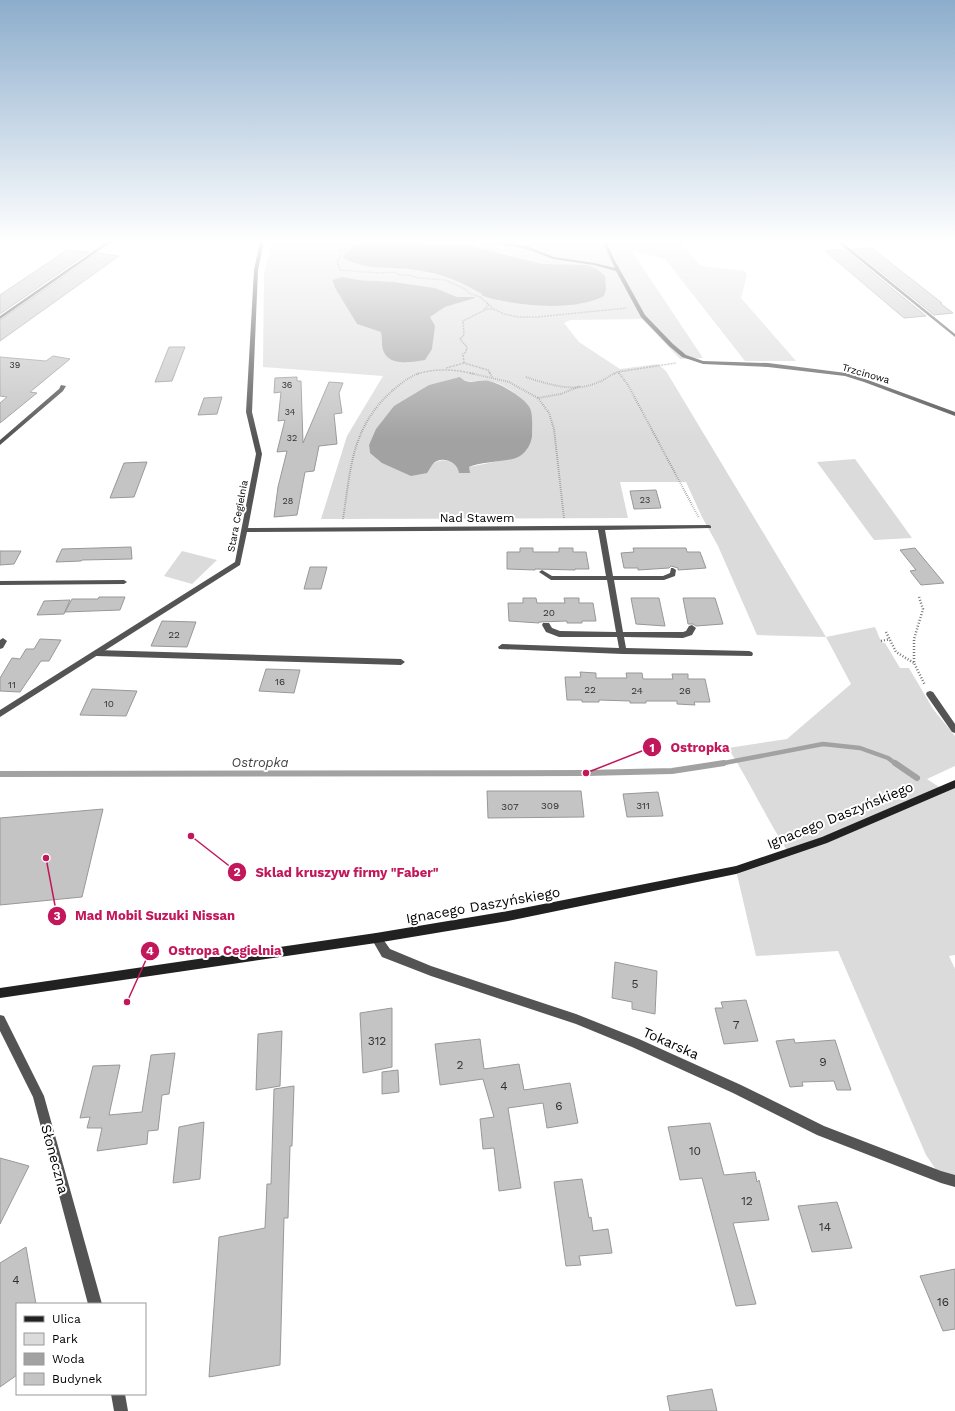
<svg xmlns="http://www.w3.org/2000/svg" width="955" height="1411" font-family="'Work Sans',sans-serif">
<rect width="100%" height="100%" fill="#fff"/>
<path fill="#dbdbdb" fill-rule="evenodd" d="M 273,241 L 370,241 L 354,246 L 348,250 L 373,267 L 416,270 L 435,273 L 464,284 L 500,301 L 548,305 L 604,296 L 606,283 L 574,265 L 543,264 L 499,252 L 430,245 L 409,241 L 680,241 L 700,266 L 745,271 L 747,275 L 741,298 L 796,361 L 745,361 L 665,259 L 631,250 L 703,358 L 680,359 L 642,319 L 570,320 L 564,323 L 579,342 L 620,369 L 658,364 L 666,371 L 826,637 L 875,627 L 880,639 L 883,643 L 885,643 L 900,668 L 909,668 L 933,709 L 955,736 L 955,766 L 927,779 L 942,789 L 955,784 L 955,955 L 949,956 L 955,969 L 955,1181 L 941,1177 L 926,1155 L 838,951 L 756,956 L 736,870 L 788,852 C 766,818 750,782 728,748 L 787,739 L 851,684 L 826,637 L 757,635 L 718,546 L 702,517 L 686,482 L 620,482 L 628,518 L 321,519 L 347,436 L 383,376 L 263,367 L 264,273 ZM 343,277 L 359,280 L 394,282 L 435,288 L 457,297 L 474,297 L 474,298 L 445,307 L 430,317 L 433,338 L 432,349 L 382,346 L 382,332 L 357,324 L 335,288 L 332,280 ZM 463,380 C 472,382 479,380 488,381 C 503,382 521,397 530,408 L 519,457 L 459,469 C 451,460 443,457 433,464 L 370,453 L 369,445 L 377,429 L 422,390 L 429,385 Z
M 855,459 L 912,538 L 874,540 L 817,462 Z
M 182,551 L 217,560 L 192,584 L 164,576 Z"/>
<path fill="#a2a2a2" d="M 370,241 L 409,241 L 430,245 L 472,246 L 543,264 L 587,265 L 597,269 L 605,276 L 606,289 L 604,296 C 574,312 514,306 483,296 L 482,294 C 462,282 440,273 416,270 C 392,267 365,270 343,258 L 344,254 L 354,246 Z
M 343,277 L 359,280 L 394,282 L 435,288 L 457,297 L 474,297 L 475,298 L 445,307 L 430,317 L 435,326 L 432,349 L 425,360 C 410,362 385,368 382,345 C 382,341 382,336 381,332 L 357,324 L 335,288 L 332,280 Z
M 460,377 C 468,386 479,379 489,381 C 500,383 525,398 530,408 C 533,415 532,427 532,436 C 531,444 527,451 520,456 C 512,462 482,461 469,467 L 470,473 L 459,473 C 458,464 446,457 437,461 C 432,463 430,469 427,473 L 411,476 L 382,463 L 370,453 L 369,445 L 376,429 L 394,406 L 429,385 Z"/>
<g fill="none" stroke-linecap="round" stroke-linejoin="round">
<path stroke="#a2a2a2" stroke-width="4.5" d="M 719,764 L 823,744 L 860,748 L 888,758 L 896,764"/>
<path stroke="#a2a2a2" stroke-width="6" d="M 895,763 L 917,778
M 0,774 L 586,773 L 672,771 L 724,763"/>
</g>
<path fill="#c4c4c4" stroke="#989898" d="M 872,248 L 942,303 L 940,303 L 953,313 L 934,315 L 853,249 Z
M 67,250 L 89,252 L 0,314 L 0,295 Z
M 845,250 L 926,316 L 904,318 L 825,251 Z
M 98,253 L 119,256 L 0,341 L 0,320 Z
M 169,347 L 185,347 L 172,381 L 155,382 Z
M 53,356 L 70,359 L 30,392 L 37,393 L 0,423 L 0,403 L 7,397 L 0,396 L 0,357 L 46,361 Z
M 297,377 L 297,381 L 301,381 L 303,443 L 329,382 L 343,383 L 339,393 L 342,413 L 334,414 L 337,444 L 319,446 L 314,471 L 305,472 L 297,515 L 274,517 L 278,487 L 287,451 L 277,452 L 285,420 L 278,421 L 281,392 L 274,393 L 275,378 Z
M 222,397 L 217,414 L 198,415 L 204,398 Z
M 147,462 L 134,497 L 110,498 L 124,463 Z
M 656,490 L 661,508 L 634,509 L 630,491 Z
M 131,547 L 132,559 L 82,560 L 81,561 L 56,562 L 62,549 Z
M 520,548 L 533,548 L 533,552 L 559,552 L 559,548 L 573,548 L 573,552 L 586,552 L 589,569 L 575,569 L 575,570 L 535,569 L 535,570 L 507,569 L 507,552 L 520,552 Z
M 633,548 L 686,548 L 687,552 L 700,552 L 706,568 L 678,570 L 678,568 L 671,566 L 669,568 L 638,570 L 638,568 L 624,568 L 621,553 L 634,552 Z
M 915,548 L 929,565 L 944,583 L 921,585 L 910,571 L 916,570 L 900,550 Z
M 0,551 L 21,551 L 14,564 L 0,565 Z
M 310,567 L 327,567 L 321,589 L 304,589 Z
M 99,597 L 125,597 L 120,610 L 65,612 L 72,599 L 98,599 Z
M 523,598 L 536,598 L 537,603 L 565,603 L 564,598 L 579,598 L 579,603 L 593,603 L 596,621 L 582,621 L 582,623 L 567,623 L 567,621 L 539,622 L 539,623 L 509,621 L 508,603 L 523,603 Z
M 631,598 L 659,598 L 665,626 L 636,624 Z
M 683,598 L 715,598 L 723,624 L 696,626 L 693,624 L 688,624 Z
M 70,600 L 64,614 L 37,615 L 44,601 Z
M 162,621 L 196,622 L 187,647 L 151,646 Z
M 40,639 L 61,640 L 49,661 L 41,661 L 20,692 L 0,691 L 0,678 L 12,658 L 20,659 L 26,649 L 34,649 Z
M 266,669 L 300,670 L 294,693 L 259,691 Z
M 580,672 L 596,673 L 596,678 L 627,678 L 626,673 L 642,673 L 643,679 L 673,679 L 672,674 L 688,674 L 688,679 L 705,679 L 710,702 L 694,702 L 695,705 L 677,704 L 677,701 L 646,701 L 646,703 L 630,703 L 630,701 L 599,700 L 599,702 L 582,702 L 582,700 L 567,700 L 565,677 L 581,677 Z
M 92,689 L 137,691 L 126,716 L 80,715 Z
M 487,791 L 581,791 L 584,817 L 488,818 Z
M 658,792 L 663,816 L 627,817 L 623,794 Z
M 103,809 L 82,897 L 0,905 L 0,818 Z
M 615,962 L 657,971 L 655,1014 L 632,1009 L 632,1002 L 612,998 Z
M 746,1000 L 758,1041 L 724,1044 L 715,1008 L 723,1008 L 721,1002 Z
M 392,1008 L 392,1067 L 363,1073 L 360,1013 Z
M 282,1031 L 280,1086 L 256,1090 L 258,1034 Z
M 480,1039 L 484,1069 L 519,1064 L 524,1090 L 570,1083 L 578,1123 L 547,1128 L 543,1103 L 508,1108 L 521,1188 L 499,1191 L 494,1148 L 483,1149 L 480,1119 L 494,1117 L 483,1079 L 440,1085 L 435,1044 Z
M 794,1039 L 795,1043 L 835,1040 L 851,1090 L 837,1090 L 834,1081 L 802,1082 L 803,1086 L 790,1087 L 776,1041 Z
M 175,1053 L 169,1094 L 162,1095 L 158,1130 L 148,1131 L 147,1144 L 97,1151 L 102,1128 L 87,1128 L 90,1117 L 80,1118 L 93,1066 L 120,1065 L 109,1115 L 142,1112 L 151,1055 Z
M 398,1070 L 399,1092 L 382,1094 L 382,1072 Z
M 294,1086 L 292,1146 L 290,1146 L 288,1218 L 284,1218 L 280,1365 L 209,1377 L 219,1237 L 265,1228 L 267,1184 L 271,1184 L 274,1089 Z
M 204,1122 L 200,1179 L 173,1183 L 179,1127 Z
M 710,1123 L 724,1175 L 755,1172 L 757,1182 L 759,1180 L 769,1220 L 733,1223 L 756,1304 L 736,1306 L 702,1178 L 680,1180 L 668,1127 Z
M 0,1158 L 29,1166 L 0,1224 Z
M 582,1179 L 589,1218 L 591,1217 L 593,1231 L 608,1229 L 612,1253 L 579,1256 L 581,1265 L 566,1266 L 554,1182 Z
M 837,1202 L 852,1248 L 812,1252 L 798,1206 Z
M 26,1247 L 36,1304 L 17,1304 L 17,1375 L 0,1387 L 0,1263 Z
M 955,1269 L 955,1329 L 943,1331 L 920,1276 Z
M 712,1389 L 717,1411 L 670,1411 L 667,1396 Z"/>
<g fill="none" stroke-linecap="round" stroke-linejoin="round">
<path stroke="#767676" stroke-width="1.5" stroke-dasharray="0.5 1" stroke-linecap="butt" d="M 342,241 L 351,245 L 341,252 L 340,258 L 337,261 L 340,270 L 378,273 L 393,272 L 400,275 L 409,275 L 419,278 L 445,280 L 465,289 L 469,293 L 480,297 L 487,303
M 465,241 L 469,244 L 476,245
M 484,310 L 488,305 L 487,303 L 493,308
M 464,363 L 463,354 L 466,352 L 467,347 L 460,339 L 464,335 L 463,321 L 487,309 L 494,309 L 504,314 L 518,317 L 537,317 L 627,308
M 446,368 L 464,363 L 488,370 L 490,374
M 618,372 L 619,374
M 417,374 C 436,368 455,369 474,374
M 614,374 L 617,372 L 676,363"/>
<path stroke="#767676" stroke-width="2" stroke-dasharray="0.5 1.5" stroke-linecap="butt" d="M 470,373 L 509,382 L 538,398 L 561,394 L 580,386
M 490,373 L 493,378
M 619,373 L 628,385 L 699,518
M 526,377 C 547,384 574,393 596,383 C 603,381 609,376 615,373
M 538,398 L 549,413 L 554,429 L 564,518
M 343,519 C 351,468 351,428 392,391 C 400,384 410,376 420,373"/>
<path stroke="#767676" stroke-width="2.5" stroke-dasharray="1 2" stroke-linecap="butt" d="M 919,597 L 923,609 L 914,639 L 914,663 L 925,685
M 886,632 L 896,652 L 914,663
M 881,641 L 890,639"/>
<path fill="#545454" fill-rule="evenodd" d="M 485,241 L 497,241 L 515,244 L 529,247 L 554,257 L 594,263 L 615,268 L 602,241 L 606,241 L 614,259 L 645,315 L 673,344 L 686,355 L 703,361 L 768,363 L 846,373 L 868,380 L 955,412 L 955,416 L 864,382 L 845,376 L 768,367 L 703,364 L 682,357 L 669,346 L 641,317 L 616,271 L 594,265 L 553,259 L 527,249 Z
M 96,650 L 401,659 L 405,662 L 401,665 L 96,656 L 92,653 Z
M 930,691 L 933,692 L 955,724 L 955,733 L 952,732 L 927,696 L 926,694 L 927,692 Z"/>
<path fill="#545454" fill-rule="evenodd" d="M 108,241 L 113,241 L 0,319 L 0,316 Z
M 260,241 L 264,241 L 258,270 L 252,412 L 262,454 L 248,528 L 709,525 L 711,526 L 711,528 L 605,530 L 613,576 L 663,576 L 670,573 L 671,568 L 673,568 L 676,570 L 675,576 L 664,580 L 614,580 L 623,632 L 683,632 L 686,631 L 689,626 L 692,625 L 696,628 L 692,635 L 683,638 L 624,637 L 626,648 L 749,651 L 752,652 L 753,654 L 752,656 L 623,654 L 499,649 L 498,647 L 502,644 L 619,648 L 617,637 L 559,637 L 546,632 L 542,625 L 543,623 L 549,623 L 552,628 L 560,631 L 616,632 L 607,580 L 551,580 L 539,572 L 542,570 L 552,576 L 606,576 L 598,530 L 247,532 L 240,565 L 0,717 L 0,710 L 235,562 L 256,454 L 246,412 L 254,270 Z
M 836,241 L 841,241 L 955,334 L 955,337 Z
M 61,385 L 66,386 L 63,391 L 0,445 L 0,440 L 59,389 Z
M 124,580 L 127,582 L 124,584 L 0,585 L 0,581 Z
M 3,638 L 7,641 L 3,648 L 0,649 L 0,640 Z
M 376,933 L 380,935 L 390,949 L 431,966 L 576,1014 L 639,1039 L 741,1085 L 824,1126 L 941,1171 L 955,1175 L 955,1187 L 941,1183 L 817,1135 L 733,1093 L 632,1047 L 576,1024 L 431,976 L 382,957 L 371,938 L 372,935 Z
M 0,1015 L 4,1016 L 44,1096 L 102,1304 L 88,1304 L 33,1097 L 0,1031 Z
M 111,1394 L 125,1394 L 128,1411 L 114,1411 Z"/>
<path fill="#212121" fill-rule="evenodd" d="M 955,780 L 955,788 L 827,843 L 736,874 L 508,921 L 376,943 L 0,998 L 0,988 L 376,933 L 508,911 L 736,866 L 822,837 Z"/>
</g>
<linearGradient id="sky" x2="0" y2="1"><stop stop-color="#8cadcc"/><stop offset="0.55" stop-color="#fff"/><stop offset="1" stop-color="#fff" stop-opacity="0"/></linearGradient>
<rect width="955" height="439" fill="url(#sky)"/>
<g text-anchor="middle" stroke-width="4" stroke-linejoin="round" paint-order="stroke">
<g font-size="9" fill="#313131">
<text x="15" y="368">39</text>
<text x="287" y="388">36</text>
<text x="290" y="415">34</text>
<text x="292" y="441">32</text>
<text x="645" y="503">23</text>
<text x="288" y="504">28</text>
</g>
<g font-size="10" fill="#000" stroke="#fff">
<text transform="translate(866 373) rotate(16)" y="4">Trzcinowa</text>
<text transform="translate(237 516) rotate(-79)" y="4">Stara Cegielnia</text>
</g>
<g font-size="10" fill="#313131">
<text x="549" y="616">20</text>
<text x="174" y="638">22</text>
<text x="280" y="685">16</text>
<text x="12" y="688">11</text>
<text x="590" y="693">22</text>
<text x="637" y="694">24</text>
<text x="685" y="694">26</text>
<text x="109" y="707">10</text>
<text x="550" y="809">309</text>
<text x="643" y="809">311</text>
<text x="510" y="810">307</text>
</g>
<g font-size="12" fill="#000" stroke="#fff">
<text x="477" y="522">Nad Stawem</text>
</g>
<g font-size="12" fill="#313131">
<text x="635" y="988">5</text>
<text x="736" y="1029">7</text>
<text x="377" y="1045">312</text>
<text x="823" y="1066">9</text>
<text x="460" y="1069">2</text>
<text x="504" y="1090">4</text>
<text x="559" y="1110">6</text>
<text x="695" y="1155">10</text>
<text x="747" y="1205">12</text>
<text x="825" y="1231">14</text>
<text x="16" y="1284">4</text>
<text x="943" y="1306">16</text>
</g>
<g font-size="13" font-style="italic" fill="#434343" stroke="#fff">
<text x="260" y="767">Ostropka</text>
</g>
<g font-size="14" fill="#000" stroke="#fff">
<text transform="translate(840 815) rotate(-22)" y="5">Ignacego Daszyńskiego</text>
<text transform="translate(483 905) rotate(-10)" y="5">Ignacego Daszyńskiego</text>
<text transform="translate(671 1043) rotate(24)" y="5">Tokarska</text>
<text transform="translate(55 1159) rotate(75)" y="5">Słoneczna</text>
</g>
</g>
<path fill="none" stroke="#c2185b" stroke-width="1.5" d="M586 773L652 747M191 836L237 872M46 858L57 916M127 1002L150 951"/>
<g fill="#c2185b" stroke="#fff" stroke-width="1.5">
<circle cx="586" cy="773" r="4"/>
<circle cx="191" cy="836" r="4"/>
<circle cx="46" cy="858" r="4"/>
<circle cx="127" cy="1002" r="4"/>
<circle cx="652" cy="747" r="10"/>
<circle cx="237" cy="872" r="10"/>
<circle cx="57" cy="916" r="10"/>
<circle cx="150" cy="951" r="10"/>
</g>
<g font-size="12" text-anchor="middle" font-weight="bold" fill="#fff">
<text x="652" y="752">1</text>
<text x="237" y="876">2</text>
<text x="57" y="920">3</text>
<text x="150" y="955">4</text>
</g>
<g font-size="13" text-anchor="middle" font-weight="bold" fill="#c2185b" stroke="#fff" stroke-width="4" stroke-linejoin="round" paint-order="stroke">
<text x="700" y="752">Ostropka</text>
<text x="347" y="877">Sklad kruszyw firmy "Faber"</text>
<text x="155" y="920">Mad Mobil Suzuki Nissan</text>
<text x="225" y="955">Ostropa Cegielnia</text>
</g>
<rect x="16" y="1303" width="130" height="92" fill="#ffffff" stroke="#999999"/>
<rect x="24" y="1316" width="20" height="6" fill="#212121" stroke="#999999"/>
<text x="52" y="1323" font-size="12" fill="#000000">Ulica</text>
<rect x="24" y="1333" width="20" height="12" fill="#dbdbdb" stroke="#999999"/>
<text x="52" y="1343" font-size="12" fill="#000000">Park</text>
<rect x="24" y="1353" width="20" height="12" fill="#a2a2a2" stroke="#999999"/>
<text x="52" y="1363" font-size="12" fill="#000000">Woda</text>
<rect x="24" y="1373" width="20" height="12" fill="#c4c4c4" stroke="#999999"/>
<text x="52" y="1383" font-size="12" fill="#000000">Budynek</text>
</svg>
